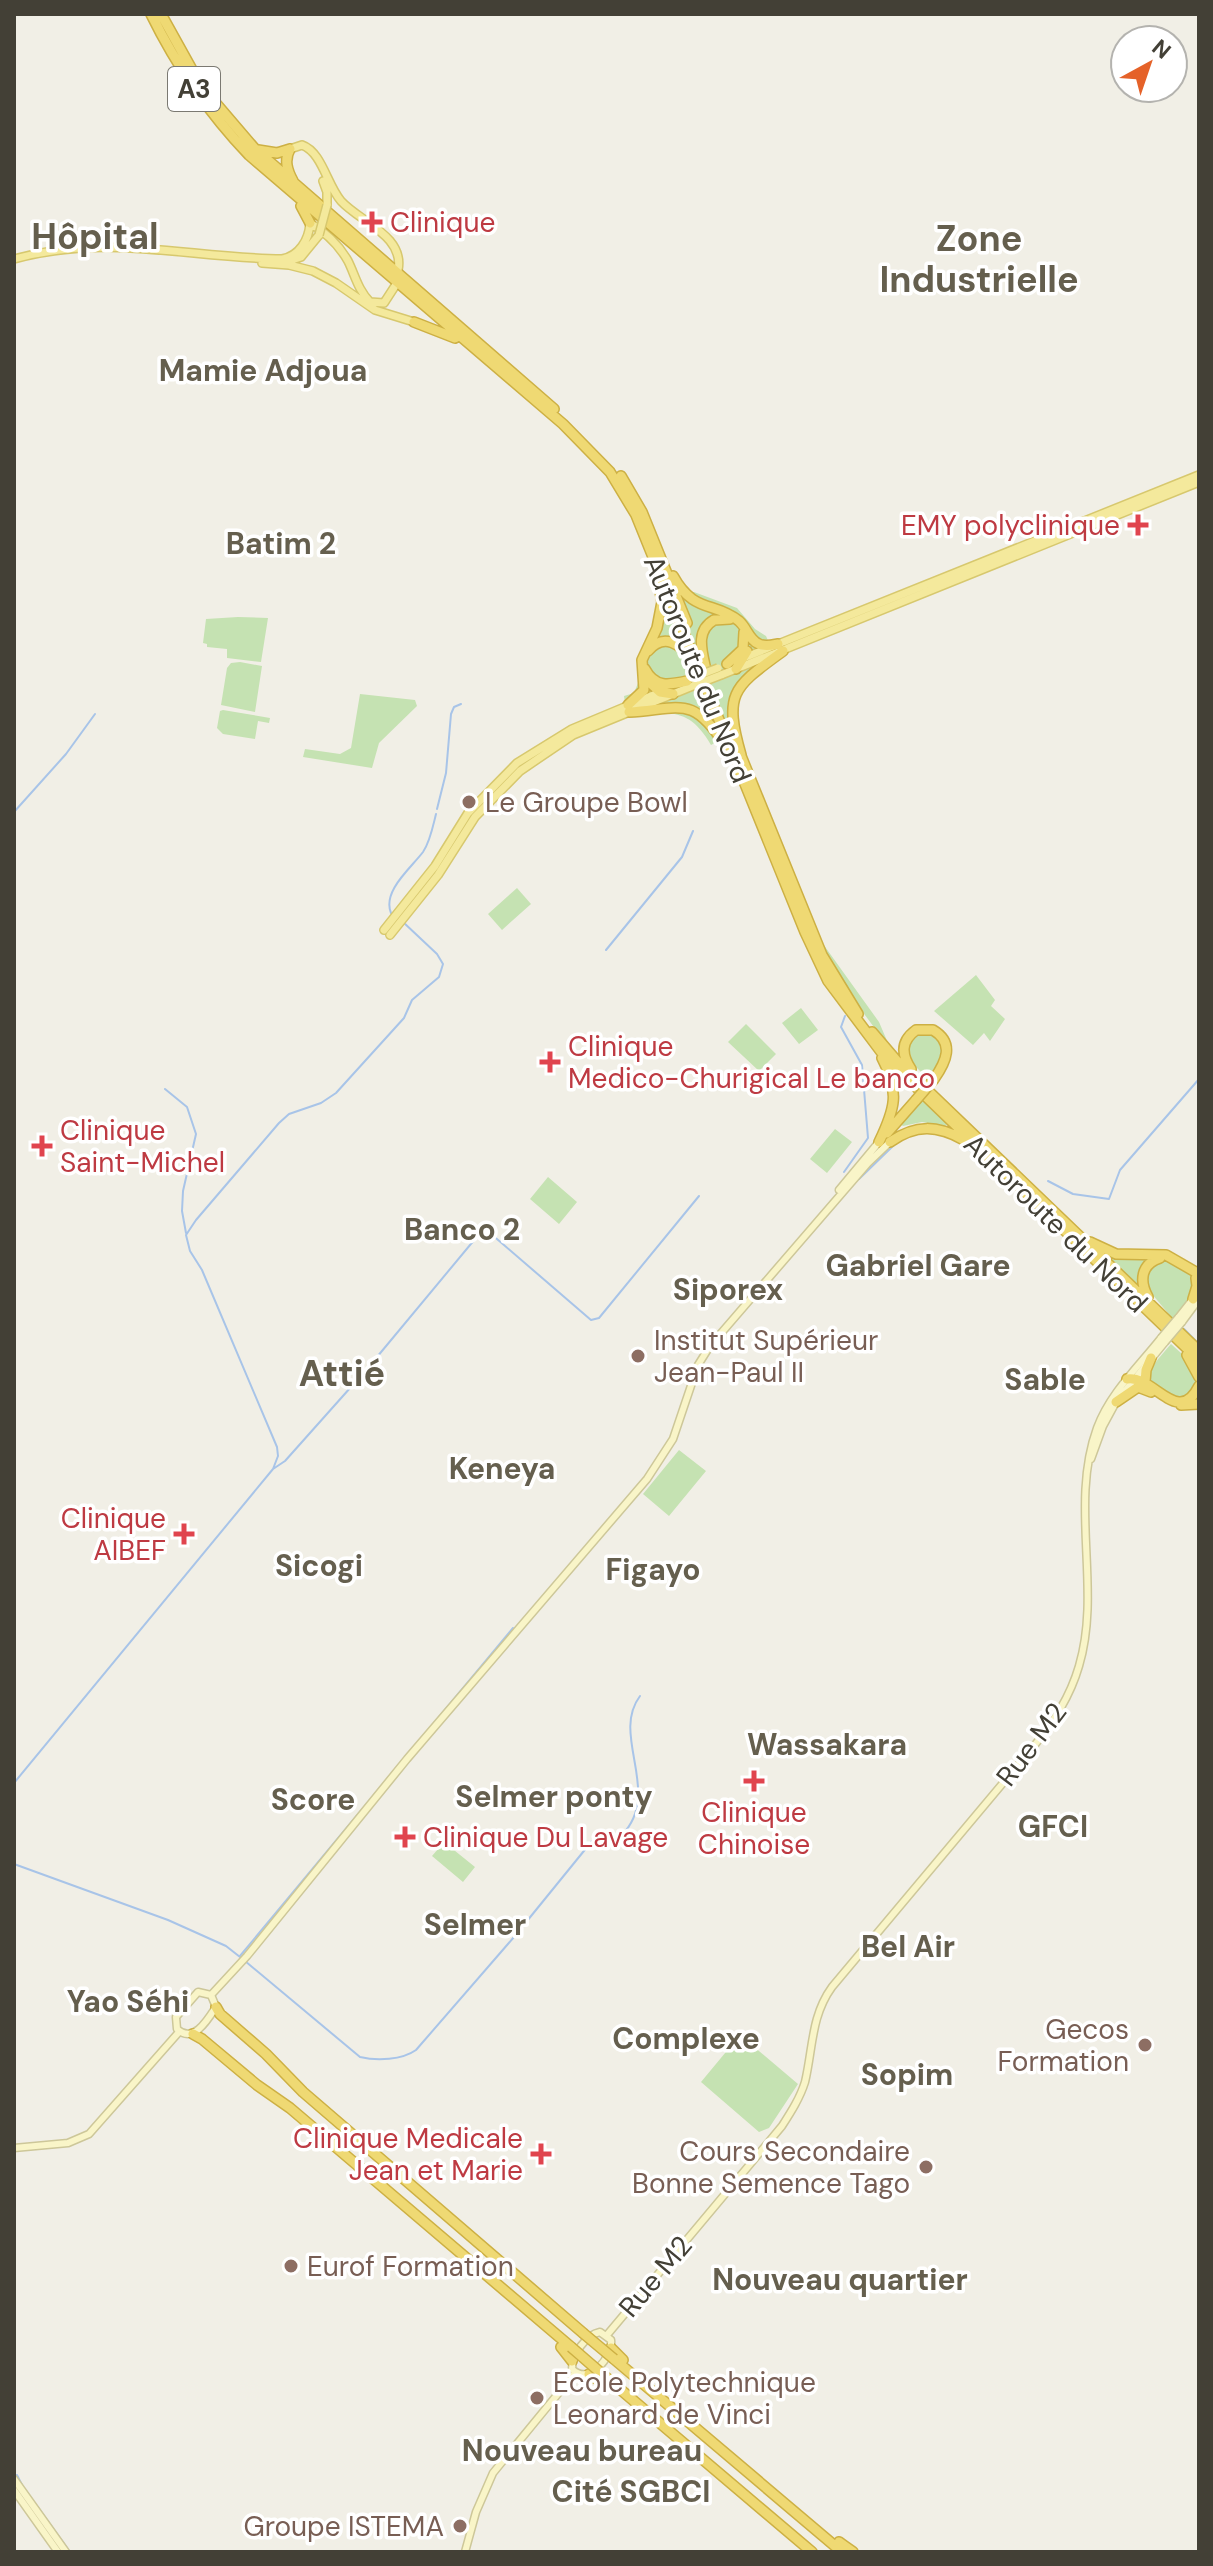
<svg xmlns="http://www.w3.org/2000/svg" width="1213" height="2566" font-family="'DM Sans',sans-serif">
<rect width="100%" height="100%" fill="#f1efe6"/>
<path fill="#c5e2b2" d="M 656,592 L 694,592 L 737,608 L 755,629 L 766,636 L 777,661 C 747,675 733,697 740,730 L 711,745 C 689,706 667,711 627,718 L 624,696 L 634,693 L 638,683 L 638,662 L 652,628 L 657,608 Z
M 238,617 L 268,618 L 261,662 L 227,658 L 227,649 L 207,647 L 207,644 L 203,643 L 206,619 Z
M 240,662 L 262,666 L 255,712 L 221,705 L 227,668 L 231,663 Z
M 360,694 L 415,700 L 417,706 L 379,743 L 372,768 L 303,757 L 305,749 L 340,754 L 351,748 Z
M 223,710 L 270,718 L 269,723 L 258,721 L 255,739 L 223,734 L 217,728 L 220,711 Z
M 517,888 L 531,904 L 502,930 L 488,914 Z
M 818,937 L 879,1022 L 891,1050 L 853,999 Z
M 976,975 L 995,1000 L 991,1006 L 1005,1019 L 990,1041 L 984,1033 L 973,1045 L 934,1011 Z
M 801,1008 L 818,1030 L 799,1044 L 782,1023 Z
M 746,1024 L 776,1054 L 759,1071 L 728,1042 Z
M 918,1032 L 937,1035 L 944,1049 L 939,1064 L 926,1077 L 908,1059 L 907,1043 Z
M 921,1098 L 947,1124 L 945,1126 L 922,1122 L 903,1126 L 899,1123 Z
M 835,1129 L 852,1142 L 827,1173 L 810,1159 Z
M 548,1177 L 577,1202 L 559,1224 L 530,1199 Z
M 1099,1249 L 1151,1257 L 1143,1292 Z
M 1162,1260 L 1176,1263 L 1195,1280 L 1192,1297 L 1173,1319 L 1146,1287 L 1150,1266 Z
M 1171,1344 L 1191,1362 L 1198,1379 L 1191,1396 L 1177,1400 C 1141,1378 1143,1376 1171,1344 Z
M 679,1450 L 706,1471 L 669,1516 L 643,1494 Z
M 444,1842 L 475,1867 L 463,1882 L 432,1856 Z
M 740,2035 L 798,2084 L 769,2128 L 759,2132 L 701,2082 Z"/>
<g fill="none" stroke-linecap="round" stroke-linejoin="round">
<path stroke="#a8c4e8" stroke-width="2" d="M 437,809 L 446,773 L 451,714 L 454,707 L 461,704
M 14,812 L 66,754 L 95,714
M 391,913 C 382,891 411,868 423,852 C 430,842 433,826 436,814
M 606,950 L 682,857 L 693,831
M 165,1089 L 187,1107 L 196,1134 L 183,1191 L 182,1211 L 186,1233
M 961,1143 L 982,1160
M 844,1172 L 868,1138 L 862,1065 L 841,1027 L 845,1016
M 859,1179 L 894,1145
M 1048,1181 L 1073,1194 L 1109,1199 L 1120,1170 L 1199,1079
M 490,1233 L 591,1320 L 599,1318 L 699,1196
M 1184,1329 L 1199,1344
M 273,1469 L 278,1456 L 277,1447 L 202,1270 L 190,1251 L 186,1235 L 196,1220 L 279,1123 L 289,1114 L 321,1103 L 336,1093 L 404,1018 L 412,1000 L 439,977 L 443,964 L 437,954 L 403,922
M 14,1783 L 273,1469 L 285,1461 L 367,1369 L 480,1233
M 622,1835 C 663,1792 610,1736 640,1696
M 14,1864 L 168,1920 L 226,1946 L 240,1957
M 240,1956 L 513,1628
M 245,1961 L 360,2057 C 377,2061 402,2060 416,2050 L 514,1937 L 592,1841 L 605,1836
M 17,2475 L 22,2485
M 37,2506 L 70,2552"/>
<defs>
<path id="secondary" d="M 839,1190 L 879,1142
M 1178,1318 L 1193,1299
M 1182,1322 L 1199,1299
M 1091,1459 L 1103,1426 L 1116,1402 L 1165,1342
M 198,1992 L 211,1995 L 216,2007 C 207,2021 193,2044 177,2029 L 176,2017 Z
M 211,1995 L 247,1956 L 407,1759 L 647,1479 L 673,1439 L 698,1365 L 710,1346 L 868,1163 L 890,1142
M 14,2148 L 68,2143 L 89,2134 L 179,2032
M 600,2332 L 611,2340 C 613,2357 589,2386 572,2369 C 572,2354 586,2335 600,2332 Z
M 607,2335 L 782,2126 C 791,2112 800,2098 805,2082 C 813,2048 811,2016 832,1987 L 1034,1746 C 1054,1721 1070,1697 1079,1666 C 1102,1589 1069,1505 1097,1428 C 1110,1393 1138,1367 1161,1338
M 14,2479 L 66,2552
M 14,2490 L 58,2552
M 465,2552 L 476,2512 L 493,2473 L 575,2373"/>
<path id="primary" d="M 290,149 L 302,145 C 322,152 327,185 341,201 C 360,222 405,236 398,270
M 323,181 L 327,192 L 327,205
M 14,259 C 107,233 189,258 282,259 C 299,256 309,240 310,223 C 325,232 339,245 348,261 C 355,275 358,290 370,302 L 384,303 L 395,286
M 289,261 L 301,257 L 319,235
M 262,263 L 289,265 L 313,271 L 336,283 L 375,310 L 414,322
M 741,659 L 1199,475
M 721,675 L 1199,482
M 384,930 L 435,866 L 468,813 L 517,763 L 572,729 L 663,691
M 390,935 L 438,875 L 475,817 L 520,771 L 573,735 L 695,685"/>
<path id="motorway" d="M 151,14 C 177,67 208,112 249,155 L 563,424 L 610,472 L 636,515 L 805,932 L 828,981 L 885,1057 L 1199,1360
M 161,14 L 201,86 L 255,149 L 554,409
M 290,149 C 284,160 287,170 293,181
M 258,150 L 277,153 L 290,149
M 301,206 L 310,223
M 414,322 L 455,338
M 621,476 L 642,512 L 687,623
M 673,576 C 694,614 714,601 739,621 C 747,628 749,640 759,644 C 765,647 772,645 778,644
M 648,651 C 664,632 680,644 693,660
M 727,664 L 743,649 L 744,632
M 645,669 C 655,688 669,685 687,681
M 736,669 L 747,651
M 706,670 C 702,651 695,631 714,620 L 730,619
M 649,682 L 660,692 L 673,694
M 628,705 L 644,690 L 642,660 L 657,628 L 662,602 L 658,580
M 629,712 C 680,709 692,694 725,745
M 739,751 L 822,955 L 858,1014
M 741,755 C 723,692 734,687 783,651
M 872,1032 L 896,1060 L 1199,1351
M 911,1069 C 901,1054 901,1041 916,1030 L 933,1030 C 955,1043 946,1062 934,1079
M 887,1133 L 916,1100
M 879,1142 C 895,1109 900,1092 882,1058
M 890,1142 C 916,1124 937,1125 964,1140
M 1090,1242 L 1116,1254 L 1166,1255 L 1199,1274
M 1148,1297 C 1139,1281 1141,1264 1160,1258
M 1193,1299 L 1197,1286 L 1196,1278
M 1187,1355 L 1199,1377
M 1127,1379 C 1153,1374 1178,1428 1199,1386
M 1145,1382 L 1146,1370 L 1151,1358
M 1116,1402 L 1138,1387 L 1151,1392
M 1181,1405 L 1199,1404
M 216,2007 L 220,2014 L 266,2054 L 303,2092 L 583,2333
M 193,2034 L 202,2039 L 257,2085 L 290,2108 L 571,2347
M 561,2347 L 572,2361
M 611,2348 L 623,2360
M 614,2359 L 842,2552
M 601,2373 L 812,2552
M 589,2374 L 606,2385
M 839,2542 L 853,2552"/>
</defs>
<use href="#secondary" stroke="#cdc799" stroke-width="9"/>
<use href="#primary" stroke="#d7c86e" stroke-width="10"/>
<use href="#motorway" stroke="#cdb044" stroke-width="12"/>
<use href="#secondary" stroke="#f9f5c8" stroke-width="6"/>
<use href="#primary" stroke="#f4e99c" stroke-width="7"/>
<use href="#motorway" stroke="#efd973" stroke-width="9"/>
<defs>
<path id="secondary-bridge" d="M 1161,1338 L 1178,1318
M 1165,1342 L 1182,1322"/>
<path id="primary-bridge" d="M 319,235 L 327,205
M 692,678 L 718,668
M 695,685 L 721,675"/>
<path id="motorway-bridge" d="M 916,1100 L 934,1079
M 583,2333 L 614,2359
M 571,2347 L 601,2373"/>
</defs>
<use href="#secondary-bridge" stroke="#cdc799" stroke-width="9" stroke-linecap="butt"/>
<use href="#primary-bridge" stroke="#d7c86e" stroke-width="10" stroke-linecap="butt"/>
<use href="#motorway-bridge" stroke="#cdb044" stroke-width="12" stroke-linecap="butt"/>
<use href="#secondary-bridge" stroke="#f9f5c8" stroke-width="6"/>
<use href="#primary-bridge" stroke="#f4e99c" stroke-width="7"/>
<use href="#motorway-bridge" stroke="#efd973" stroke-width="9"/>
</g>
<g fill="#e0444e" stroke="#fff" stroke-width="3">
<path d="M368 210h8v8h8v8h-8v8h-8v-8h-8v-8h8z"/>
<path d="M1134 513h8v8h8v8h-8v8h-8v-8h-8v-8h8z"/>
<path d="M546 1050h8v8h8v8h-8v8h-8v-8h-8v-8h8z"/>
<path d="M38 1134h8v8h8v8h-8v8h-8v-8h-8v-8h8z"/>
<path d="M180 1522h8v8h8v8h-8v8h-8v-8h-8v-8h8z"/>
<path d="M750 1769h8v8h8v8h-8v8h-8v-8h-8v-8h8z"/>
<path d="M401 1825h8v8h8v8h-8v8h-8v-8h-8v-8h8z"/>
<path d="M537 2142h8v8h8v8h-8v8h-8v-8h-8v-8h8z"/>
</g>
<g fill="#8d6e63" stroke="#fff" stroke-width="3">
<circle cx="469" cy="802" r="8"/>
<circle cx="638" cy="1356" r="8"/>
<circle cx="1145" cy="2045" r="8"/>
<circle cx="926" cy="2167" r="8"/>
<circle cx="291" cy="2266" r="8"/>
<circle cx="537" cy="2398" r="8"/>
<circle cx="460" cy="2526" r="8"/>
</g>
<g text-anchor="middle" stroke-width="7" stroke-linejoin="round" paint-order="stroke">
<rect fill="#fff" stroke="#7b7972" stroke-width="2" x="168" y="67" width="52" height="44" rx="6"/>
<g font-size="26" font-weight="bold" fill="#434036">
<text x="194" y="98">A3</text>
</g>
<g font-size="28" fill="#be3a42" stroke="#fff" text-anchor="start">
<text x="390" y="232">Clinique</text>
<text x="1120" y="535" text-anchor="end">EMY polyclinique</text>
<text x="568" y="1056">Clinique<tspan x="568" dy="32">Medico-Churigical Le banco</tspan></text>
<text x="60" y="1140">Clinique<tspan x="60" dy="32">Saint-Michel</tspan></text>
<text x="166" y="1528" text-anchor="end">Clinique<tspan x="166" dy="32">AIBEF</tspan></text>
<text x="754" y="1822" text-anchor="middle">Clinique<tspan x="754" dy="32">Chinoise</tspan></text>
<text x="423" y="1847">Clinique Du Lavage</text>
<text x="523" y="2148" text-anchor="end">Clinique Medicale<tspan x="523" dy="32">Jean et Marie</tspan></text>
</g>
<g font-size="28" fill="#434036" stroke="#fff">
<text transform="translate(698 669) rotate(68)" y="10">Autoroute du Nord</text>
<text transform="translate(1056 1223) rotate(44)" y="10">Autoroute du Nord</text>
<text transform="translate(1031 1744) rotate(-53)" y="10">Rue M2</text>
<text transform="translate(655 2276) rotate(-50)" y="10">Rue M2</text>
</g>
<g font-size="28" fill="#785e54" stroke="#fff" text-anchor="start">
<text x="485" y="812">Le Groupe Bowl</text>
<text x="654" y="1350">Institut Supérieur<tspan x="654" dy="32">Jean-Paul II</tspan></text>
<text x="1129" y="2039" text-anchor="end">Gecos<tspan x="1129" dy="32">Formation</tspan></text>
<text x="910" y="2161" text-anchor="end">Cours Secondaire<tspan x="910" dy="32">Bonne Semence Tago</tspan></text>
<text x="307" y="2276">Eurof Formation</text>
<text x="553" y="2392">Ecole Polytechnique<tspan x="553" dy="32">Leonard de Vinci</tspan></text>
<text x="444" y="2536" text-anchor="end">Groupe ISTEMA</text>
</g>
<g font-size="30" font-weight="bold" fill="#655f4e" stroke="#fff">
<text x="263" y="381">Mamie Adjoua</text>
<text x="281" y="554">Batim 2</text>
<text x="462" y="1240">Banco 2</text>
<text x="918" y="1276">Gabriel Gare</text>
<text x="728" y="1300">Siporex</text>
<text x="1045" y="1390">Sable</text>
<text x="502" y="1479">Keneya</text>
<text x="319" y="1576">Sicogi</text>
<text x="653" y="1580">Figayo</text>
<text x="827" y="1755">Wassakara</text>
<text x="554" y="1807">Selmer ponty</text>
<text x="313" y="1810">Score</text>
<text x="1053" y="1837">GFCI</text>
<text x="475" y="1935">Selmer</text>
<text x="908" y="1957">Bel Air</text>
<text x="128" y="2012">Yao Séhi</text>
<text x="686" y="2049">Complexe</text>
<text x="907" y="2085">Sopim</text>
<text x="840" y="2290">Nouveau quartier</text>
<text x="582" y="2461">Nouveau bureau</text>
<text x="631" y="2502">Cité SGBCI</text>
</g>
<g font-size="36" font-weight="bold" fill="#655f4e" stroke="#fff">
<text x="95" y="249">Hôpital</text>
<text x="979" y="251">Zone<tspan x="979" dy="41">Industrielle</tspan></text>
<text x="342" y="1386">Attié</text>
</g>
</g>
<rect width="1213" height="2566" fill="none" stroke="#434036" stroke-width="32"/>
<g transform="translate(1149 64) rotate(40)"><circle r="38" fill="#ffffff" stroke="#b4b3af" stroke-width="2"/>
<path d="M0-6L14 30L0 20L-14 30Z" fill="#e56229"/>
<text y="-12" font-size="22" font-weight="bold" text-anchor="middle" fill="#434036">N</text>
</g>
</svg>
